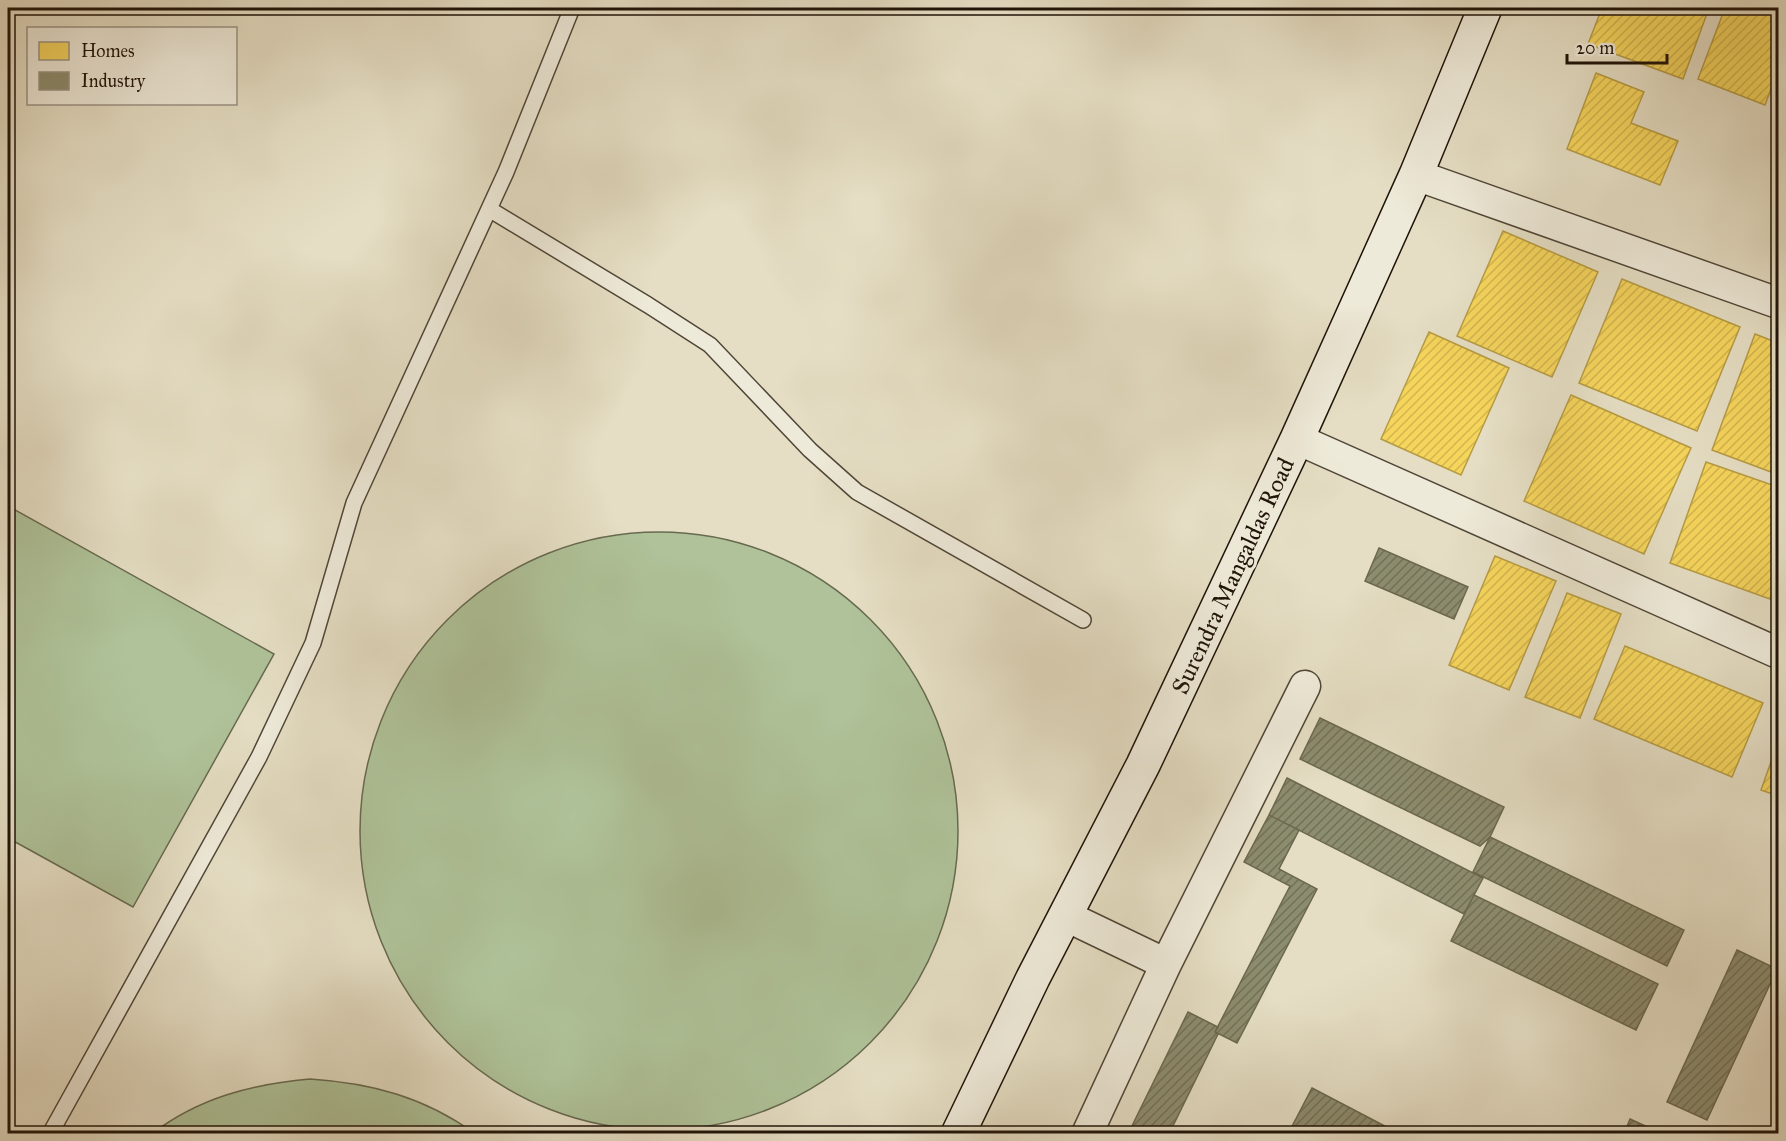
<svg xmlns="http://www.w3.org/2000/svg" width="1786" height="1141" font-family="'IM FELL Great Primer',serif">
<defs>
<pattern id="homes-hatch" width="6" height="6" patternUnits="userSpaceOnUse" patternTransform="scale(1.5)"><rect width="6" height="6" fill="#f6d55c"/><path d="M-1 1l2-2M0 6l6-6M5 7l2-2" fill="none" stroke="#d2b64e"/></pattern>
<pattern id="industry-hatch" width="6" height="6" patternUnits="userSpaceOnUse" patternTransform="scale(1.5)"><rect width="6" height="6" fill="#8c8c6e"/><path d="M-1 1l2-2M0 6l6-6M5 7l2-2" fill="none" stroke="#727158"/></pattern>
</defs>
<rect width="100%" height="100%" fill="#e5dec4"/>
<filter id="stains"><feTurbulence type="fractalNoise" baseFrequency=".00333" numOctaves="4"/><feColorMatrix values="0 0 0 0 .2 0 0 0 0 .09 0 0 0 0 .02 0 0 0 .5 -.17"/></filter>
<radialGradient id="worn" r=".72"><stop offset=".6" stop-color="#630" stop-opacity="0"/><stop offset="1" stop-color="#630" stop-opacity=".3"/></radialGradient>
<path fill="#afc299" stroke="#676a50" stroke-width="1.5" d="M 8,506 L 274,654 L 133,907 L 8,838 Z
M360 831a299 299 0 1 1 598 0a299 299 0 1 1-598 0Z
M 310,1079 C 371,1083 424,1097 474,1133 L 153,1133 C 199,1098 252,1084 310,1079 Z"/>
<path fill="url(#homes-hatch)" stroke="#b69b43" stroke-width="1.5" d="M 1602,8 L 1709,8 L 1683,79 L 1588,44 Z
M 1725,8 L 1778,8 L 1778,70 L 1765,105 L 1698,79 Z
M 1596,73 L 1644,92 L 1631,123 L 1678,141 L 1660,185 L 1567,149 Z
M 1503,231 L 1598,272 L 1552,377 L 1457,336 Z
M 1622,279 L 1740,327 L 1697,431 L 1579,383 Z
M 1429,332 L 1509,368 L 1461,475 L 1381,439 Z
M 1755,334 L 1778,343 L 1778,452 L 1771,472 L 1712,450 Z
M 1571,395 L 1691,448 L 1644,554 L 1524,501 Z
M 1706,462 L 1778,487 L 1778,602 L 1670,563 Z
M 1495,556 L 1556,581 L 1509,690 L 1449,665 Z
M 1567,593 L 1621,614 L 1580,718 L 1525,697 Z
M 1625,646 L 1763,703 L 1732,777 L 1594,719 Z
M 1778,742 L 1778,796 L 1761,790 Z"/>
<path fill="url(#industry-hatch)" stroke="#6b684f" stroke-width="1.5" d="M 1379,548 L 1468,587 L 1454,619 L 1365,581 Z
M 1320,718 L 1504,807 L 1490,837 L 1480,846 L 1300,759 Z
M 1287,778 L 1483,878 L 1464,914 L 1269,815 Z
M 1269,815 L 1299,830 L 1279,869 L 1317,889 L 1237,1043 L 1215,1032 L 1290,886 L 1244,862 Z
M 1490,837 L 1684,930 L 1667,966 L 1473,872 Z
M 1474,895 L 1658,984 L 1636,1030 L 1451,941 Z
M 1737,950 L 1777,969 L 1707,1120 L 1667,1102 Z
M 1188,1012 L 1218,1027 L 1215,1032 L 1218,1034 L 1169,1134 L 1128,1134 Z
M 1312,1088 L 1400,1134 L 1288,1134 Z
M 1630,1119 L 1663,1134 L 1624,1134 Z"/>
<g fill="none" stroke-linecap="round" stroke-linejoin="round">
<defs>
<path id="lane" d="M 489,209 L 648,305 L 710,345 L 810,450 L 857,492 L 1083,620
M 50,1134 L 259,757 L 313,643 L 354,503 L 506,172 L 572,8"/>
<path id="street" d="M 1416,175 L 1778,303
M 1297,439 L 1778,653
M 1066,916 L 1166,964 L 1087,1134
M 1166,964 L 1305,686"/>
<path id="secondary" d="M 958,1134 L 1033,978 L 1143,765 L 1297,439 L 1416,175 L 1485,8"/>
</defs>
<use href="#lane" stroke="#504637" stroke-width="18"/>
<use href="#street" stroke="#504637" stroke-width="33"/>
<use href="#secondary" stroke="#1f1308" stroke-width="36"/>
<use href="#lane" stroke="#eeead9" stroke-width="15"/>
<use href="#street" stroke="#eeead9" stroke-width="30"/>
<use href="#secondary" stroke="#eeead9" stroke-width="33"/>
</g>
<g text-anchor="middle" stroke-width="6" stroke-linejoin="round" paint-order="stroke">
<g font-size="24" fill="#1f1308" stroke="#eeead9">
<text transform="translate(1233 576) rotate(-65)" y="8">Surendra Mangaldas Road</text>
</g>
</g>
<rect width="1786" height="1141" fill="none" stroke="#e5dec4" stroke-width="30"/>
<rect x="9" y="9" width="1768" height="1123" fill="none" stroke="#1f1308" stroke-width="3"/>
<rect x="15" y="15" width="1756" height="1111" fill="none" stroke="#1f1308" stroke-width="1.5"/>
<rect x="27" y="27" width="210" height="78" fill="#eeead9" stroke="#9b9485" stroke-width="1.5"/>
<rect x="39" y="42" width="30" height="18" fill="#f6d55c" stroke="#9b9485" stroke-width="1.5"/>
<text x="81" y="57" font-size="18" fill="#1f1308">Homes</text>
<rect x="39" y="72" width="30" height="18" fill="#8c8c6e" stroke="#9b9485" stroke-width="1.5"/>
<text x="81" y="87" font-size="18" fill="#1f1308">Industry</text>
<path d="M1567 54v9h100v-9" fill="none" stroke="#1f1308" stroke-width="3"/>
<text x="1576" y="54" font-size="18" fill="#1f1308" stroke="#eeead9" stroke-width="4.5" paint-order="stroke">20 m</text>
<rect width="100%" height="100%" filter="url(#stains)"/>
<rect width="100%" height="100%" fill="url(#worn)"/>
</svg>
